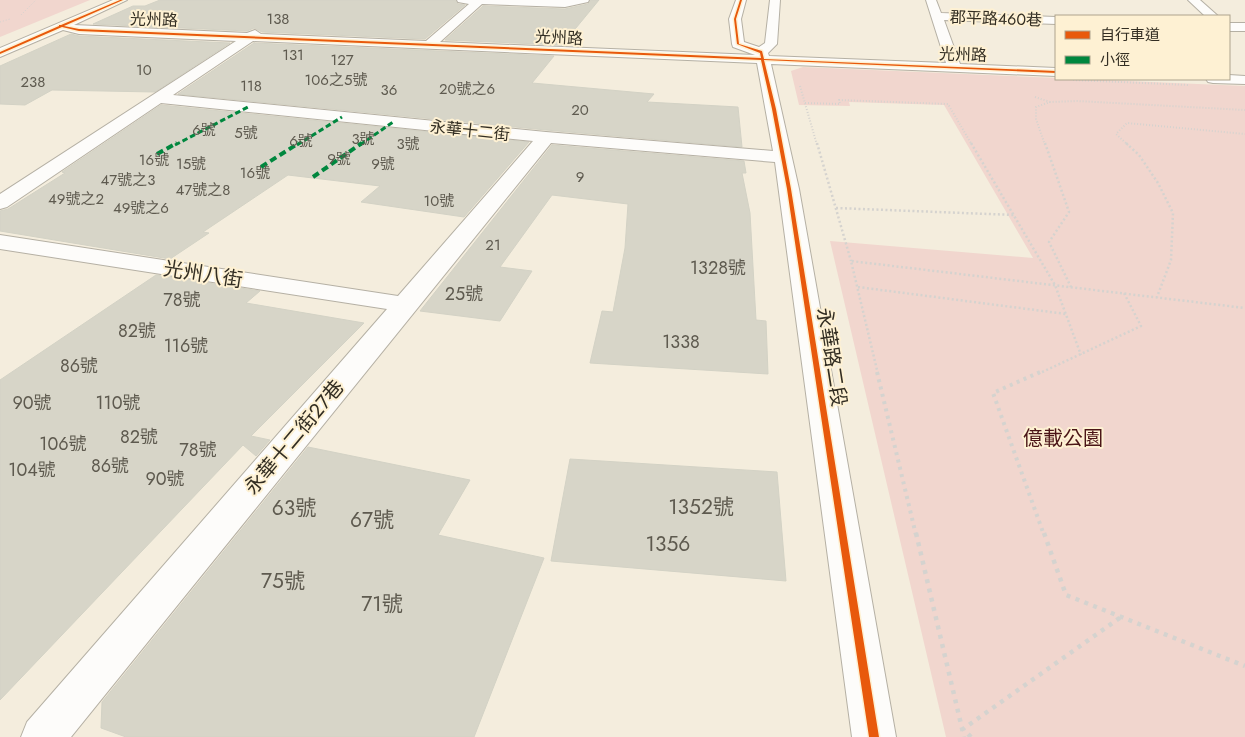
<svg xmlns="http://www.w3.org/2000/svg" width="1245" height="737" font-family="Jost,'Noto Sans TC',sans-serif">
<rect width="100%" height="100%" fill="#f4eddd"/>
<path fill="#f1d6ce" d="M 0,0 L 90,0 L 0,37 Z
M 803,67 L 1245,86 L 1245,737 L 946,737 L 830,241 L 1033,258 L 944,105 L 849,102 L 850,106 L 799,105 L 791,71 Z"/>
<path fill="#d7d5c8" stroke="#d3d2c5" d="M 160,0 L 455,0 L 458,4 L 465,5 L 425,39 L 262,32 L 254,28 L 247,31 L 93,24 L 133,6 L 145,6 Z
M 591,0 L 599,0 L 562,45 L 445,40 L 483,6 L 565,9 L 588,4 Z
M 71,34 L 79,36 L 230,43 L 155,92 L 52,90 L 25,105 L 0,104 L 0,66 Z
M 254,43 L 554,56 L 532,83 L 654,94 L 647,102 L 738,107 L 742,147 L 546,130 L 178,94 Z
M 161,105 L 529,142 L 464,217 L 361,202 L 380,186 L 288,175 L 203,232 L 209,233 L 170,259 L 0,231 L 0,211 L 8,209 L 65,173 L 62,172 Z
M 552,145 L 744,161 L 746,173 L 742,173 L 750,213 L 756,320 L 766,321 L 768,374 L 590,363 L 602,311 L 613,312 L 625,248 L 628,204 L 552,195 L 500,267 L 532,271 L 500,321 L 420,311 Z
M 156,275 L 260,291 L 246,303 L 364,323 L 251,436 L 270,440 L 256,456 L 243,445 L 0,700 L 0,380 Z
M 308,447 L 470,480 L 438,535 L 544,558 L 474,737 L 126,737 L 101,728 L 102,702 Z
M 570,459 L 777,472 L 786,581 L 551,561 Z"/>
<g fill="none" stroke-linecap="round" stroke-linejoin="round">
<defs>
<path id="minor" d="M 113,0 L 127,0 L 74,25 L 247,33 L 255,30 L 261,34 L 426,41 L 469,4 L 458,2 L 457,0 L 589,0 L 588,2 L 565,7 L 482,4 L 440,42 L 755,55 L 733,47 L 732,44 L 729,19 L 736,0 L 746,0 L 741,19 L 744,42 L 759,47 L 765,43 L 770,0 L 780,0 L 777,44 L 768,53 L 769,56 L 946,63 L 926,0 L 936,0 L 941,13 L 1056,17 L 1056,24 L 944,20 L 960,64 L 1056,68 L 1056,76 L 771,64 L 799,189 L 896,737 L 852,737 L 775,162 L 551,143 L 71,737 L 21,737 L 27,722 L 387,309 L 0,249 L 0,235 L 398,296 L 533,141 L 161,103 L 7,207 L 0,209 L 0,194 L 236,41 L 79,34 L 63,30 L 0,57 L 0,48 ZM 253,41 L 757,63 L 773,151 L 546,132 L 173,95 Z
M 1188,0 L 1200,0 L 1218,16 L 1205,16 Z
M 1229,23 L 1245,23 L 1245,31 L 1229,31 Z
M 1229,75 L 1245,76 L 1245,84 L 1213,83 L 1208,82 L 1206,79 L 1229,79 Z"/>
</defs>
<use href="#minor" stroke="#b5b0a4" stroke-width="2"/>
<path stroke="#d5d3cf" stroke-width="1" stroke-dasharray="1 2" stroke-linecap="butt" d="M 21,15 L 36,0
M 0,22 L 10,19"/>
<path stroke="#d5d3cf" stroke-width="2" stroke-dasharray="1 2" stroke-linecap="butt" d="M 1073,80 L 1189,85
M 800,86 L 817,145
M 1035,97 L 1050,102
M 805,103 L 840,104 L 839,100 L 948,104 L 972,145
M 1045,145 L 1036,119 L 1036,107 L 1050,102 L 1077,101 L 1245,110
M 1128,145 L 1116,134 L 1127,123 L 1245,134"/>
<path stroke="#d5d3cf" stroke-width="2.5" stroke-dasharray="2 2.5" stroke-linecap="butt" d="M 817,143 L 851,261
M 971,143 L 1055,285 L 1081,355
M 1045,143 L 1069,212 L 1049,242 L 1071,287
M 1126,143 L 1139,155 L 1158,183 L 1173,213 L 1171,260 L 1157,297
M 836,208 L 1014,215
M 858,287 L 1066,314
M 878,374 L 851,261 L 1245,308
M 1038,374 L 1141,326 L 1124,293"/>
<path stroke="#d5d3cf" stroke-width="4" stroke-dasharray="3 4.5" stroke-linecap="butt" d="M 877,372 L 916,535
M 1040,372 L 993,393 L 1044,535"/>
<path stroke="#d5d3cf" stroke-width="4.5" stroke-dasharray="4 5.5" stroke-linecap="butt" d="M 916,533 L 964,737
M 1044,533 L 1066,595 L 1245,666
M 971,737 L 963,729 L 1121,617"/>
<use href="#minor" fill="#fdfcfa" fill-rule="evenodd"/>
<path stroke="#00873e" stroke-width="3" stroke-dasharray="5.5 3" stroke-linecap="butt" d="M 175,145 L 248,107
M 297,145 L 342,117
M 360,145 L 393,122"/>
<path stroke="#00873e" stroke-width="4" stroke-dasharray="7 4" stroke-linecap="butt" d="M 157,154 L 177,143
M 261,167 L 299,143
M 313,177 L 362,143"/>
<defs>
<path id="cycleway" d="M 120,0 L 123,0 L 64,26 L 79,29 L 761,58 L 760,53 L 737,44 L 734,19 L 740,0 L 742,0 L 736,19 L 739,44 L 762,51 L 764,59 L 1056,71 L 1056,73 L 764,60 L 776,109 L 791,189 L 879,737 L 869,737 L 787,189 L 772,109 L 761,60 L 79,31 L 62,27 L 0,54 L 0,52 L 59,26 L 59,25 L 61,25 Z"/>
</defs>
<use href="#cycleway" stroke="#fef1d3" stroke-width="3"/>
<use href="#cycleway" fill="#e8590c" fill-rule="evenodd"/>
</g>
<g text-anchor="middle" stroke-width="4" stroke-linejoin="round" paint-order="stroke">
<g font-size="15" fill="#5e5a4f">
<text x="278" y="24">138</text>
<text x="293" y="60">131</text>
<text x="342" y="65">127</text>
<text x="144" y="75">10</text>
<text x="336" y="85">106之5號</text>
<text x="33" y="87">238</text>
<text x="251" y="91">118</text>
<text x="467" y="94">20號之6</text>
<text x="389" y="95">36</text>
<text x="580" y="115">20</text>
<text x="204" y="135">6號</text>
<text x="246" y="138">5號</text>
<text x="363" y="144">3號</text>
<text x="301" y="146">6號</text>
<text x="408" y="149">3號</text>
<text x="339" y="164">9號</text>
<text x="154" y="165">16號</text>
<text x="191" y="169">15號</text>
<text x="383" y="169">9號</text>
<text x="255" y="178">16號</text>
<text x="580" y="182">9</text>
<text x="128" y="185">47號之3</text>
<text x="203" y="195">47號之8</text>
<text x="76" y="204">49號之2</text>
<text x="439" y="206">10號</text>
<text x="141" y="213">49號之6</text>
<text x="493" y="250">21</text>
</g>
<g font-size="16" fill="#332e23" stroke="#fef1d3">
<text transform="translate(996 18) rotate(2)" y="6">郡平路460巷</text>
<text transform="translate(154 19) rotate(2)" y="6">光州路</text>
<text transform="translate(559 37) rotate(3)" y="6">光州路</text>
<text transform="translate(963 54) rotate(2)" y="6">光州路</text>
<text transform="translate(470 130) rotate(6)" y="6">永華十二街</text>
</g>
<g font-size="18" fill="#5e5a4f">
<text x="718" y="274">1328號</text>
<text x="464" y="300">25號</text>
<text x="182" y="306">78號</text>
<text x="137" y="337">82號</text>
<text x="681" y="348">1338</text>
<text x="186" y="352">116號</text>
<text x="79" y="372">86號</text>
<text x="32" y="409">90號</text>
<text x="118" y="409">110號</text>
<text x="139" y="443">82號</text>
<text x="63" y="450">106號</text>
<text x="198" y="456">78號</text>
<text x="110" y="472">86號</text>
<text x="32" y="476">104號</text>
<text x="165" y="485">90號</text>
</g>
<g font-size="20" fill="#332e23" stroke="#fef1d3">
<text transform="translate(203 274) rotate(9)" y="7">光州八街</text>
<text transform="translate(832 357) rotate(81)" y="7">永華路二段</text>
<text transform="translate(294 437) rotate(-50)" y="7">永華十二街27巷</text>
</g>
<g font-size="20" fill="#4b1517" stroke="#fef1d3">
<text x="1063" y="445">億載公園</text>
</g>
<g font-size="21" fill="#5e5a4f">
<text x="701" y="514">1352號</text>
<text x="294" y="515">63號</text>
<text x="372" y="527">67號</text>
<text x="668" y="551">1356</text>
<text x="283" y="588">75號</text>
<text x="382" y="611">71號</text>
</g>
</g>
<rect x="1055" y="15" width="175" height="65" fill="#fef1d3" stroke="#ada38d"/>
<rect x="1065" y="31" width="25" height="8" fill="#e8590c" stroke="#ada38d"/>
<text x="1100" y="40" font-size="15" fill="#332e23">自行車道</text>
<rect x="1065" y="56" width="25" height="8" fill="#00873e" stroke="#ada38d"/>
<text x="1100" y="65" font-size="15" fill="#332e23">小徑</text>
</svg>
